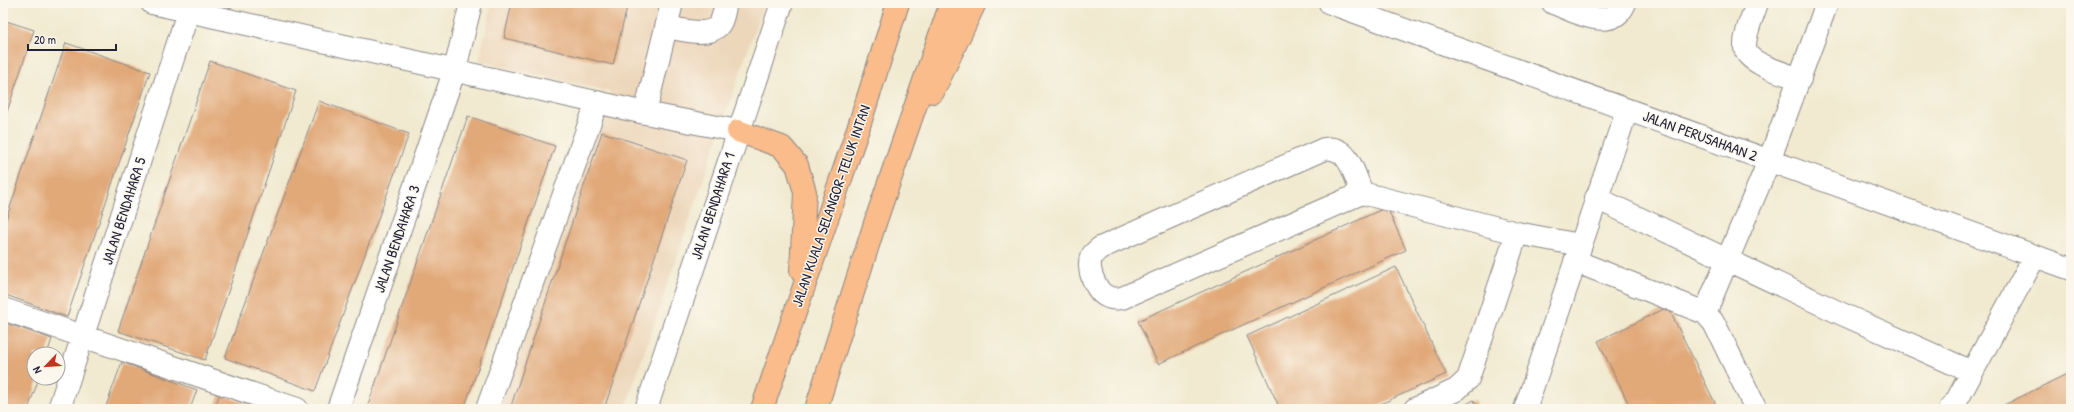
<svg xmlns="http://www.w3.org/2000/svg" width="2074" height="412" font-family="'Patrick Hand',sans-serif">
<rect width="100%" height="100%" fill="#fbf7ec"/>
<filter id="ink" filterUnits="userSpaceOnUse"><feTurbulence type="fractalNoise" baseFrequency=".025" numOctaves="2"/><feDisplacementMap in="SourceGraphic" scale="8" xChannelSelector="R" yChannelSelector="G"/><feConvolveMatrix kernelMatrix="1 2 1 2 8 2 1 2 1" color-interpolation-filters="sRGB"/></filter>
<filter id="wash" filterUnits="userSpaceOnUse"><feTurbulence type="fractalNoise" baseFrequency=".012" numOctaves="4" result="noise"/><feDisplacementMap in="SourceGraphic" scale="16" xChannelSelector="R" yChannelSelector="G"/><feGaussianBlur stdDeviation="0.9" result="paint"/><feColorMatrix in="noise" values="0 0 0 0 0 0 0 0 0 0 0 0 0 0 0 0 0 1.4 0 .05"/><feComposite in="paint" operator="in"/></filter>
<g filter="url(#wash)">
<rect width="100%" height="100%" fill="#f1ead0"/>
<path fill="#edd7bb" d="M 492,3 L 764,3 L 625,409 L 500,409 L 611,92 L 479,61 Z"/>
<g id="blocks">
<path fill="#e1a878" d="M 512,3 L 628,3 L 613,65 L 504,38 Z
M 3,20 L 34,30 L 3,124 Z
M 66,43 L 150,72 L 67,317 L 3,294 L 3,228 Z
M 210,61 L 296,91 L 205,360 L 118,331 Z
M 319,101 L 409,134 L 315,391 L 225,358 Z
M 468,116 L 555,146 L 464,409 L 370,409 L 367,408 Z
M 602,132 L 687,160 L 604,409 L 510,409 Z
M 1387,207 L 1406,250 L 1158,364 L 1138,321 Z
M 1396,267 L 1446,374 L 1370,409 L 1280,409 L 1247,336 Z
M 1668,307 L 1718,409 L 1631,409 L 1598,341 Z
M 3,322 L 52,339 L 47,354 L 34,354 L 34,378 L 39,378 L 28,409 L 3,409 Z
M 122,362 L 197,390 L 190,409 L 105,409 Z
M 2071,372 L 2071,409 L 1996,409 Z
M 220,394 L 260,409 L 214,409 Z
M 1474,400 L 1478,409 L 1457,409 Z"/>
</g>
</g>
<g filter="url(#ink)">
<use href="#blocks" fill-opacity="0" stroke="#8a8686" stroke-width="1"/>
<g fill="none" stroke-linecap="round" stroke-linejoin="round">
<defs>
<path id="minor" d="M 152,3 L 645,113 L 738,131
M 1330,3 L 2071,269
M 1553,3 C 1575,11 1612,34 1625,3
M 1757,3 C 1753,16 1744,34 1745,48 C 1747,64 1787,74 1800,79
M 666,27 C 680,29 707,38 718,26 C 723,21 724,10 726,3
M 645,113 L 672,3
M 1362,193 C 1354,174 1349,145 1324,149 L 1100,248 C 1095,252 1090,256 1090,263 C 1089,273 1097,292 1106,296 C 1111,299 1116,299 1122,298 L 1362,193 L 1517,233
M 1596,198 L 1842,314 L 1972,372
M 1575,261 L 1705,313 L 1714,323 L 1756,409
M 3,309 L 297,409
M 1705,313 L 1769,161 L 1827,3
M 59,409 L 191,3
M 338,409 L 455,69 L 471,3
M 487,409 L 597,102
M 646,409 L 782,3
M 1415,409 L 1456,390 L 1468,379 L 1517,233 L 1580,245
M 1525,409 L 1627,110
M 1950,409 L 1957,400 L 2035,256"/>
<path id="highway" d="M 933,92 L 975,3
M 738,131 L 782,147 L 797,165 L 805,192 L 801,271
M 762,409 L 859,126 L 898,3
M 816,409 L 876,220 L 951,3"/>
</defs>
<use href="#minor" stroke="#8a8686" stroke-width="24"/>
<use href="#highway" stroke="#8a8686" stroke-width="24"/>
<use href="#minor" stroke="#fff" stroke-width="22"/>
<use href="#highway" stroke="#f9bc8a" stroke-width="22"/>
</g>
</g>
<g text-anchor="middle" stroke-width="3" stroke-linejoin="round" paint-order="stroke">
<g font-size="15" fill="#22223b" stroke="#fbf7ec">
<text transform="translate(1700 136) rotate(20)" y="5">JALAN PERUSAHAAN 2</text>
<text transform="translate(713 206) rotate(-72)" y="5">JALAN BENDAHARA 1</text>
<text transform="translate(831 206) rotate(-71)" y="5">JALAN KUALA SELANGOR-TELUK INTAN</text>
<text transform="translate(124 211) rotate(-72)" y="5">JALAN BENDAHARA 5</text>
<text transform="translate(397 239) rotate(-71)" y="5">JALAN BENDAHARA 3</text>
</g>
</g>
<rect width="2074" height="412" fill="none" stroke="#fbf7ec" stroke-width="16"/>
<g transform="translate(46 366) rotate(245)"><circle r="19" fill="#fbf7ec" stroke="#a4a2a5"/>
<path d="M0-3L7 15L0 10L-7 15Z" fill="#c8321e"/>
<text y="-6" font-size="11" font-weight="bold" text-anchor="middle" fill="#22223b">N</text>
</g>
<path d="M28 44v6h88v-6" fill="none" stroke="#22223b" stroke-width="2"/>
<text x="34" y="44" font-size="12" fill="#22223b" stroke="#fbf7ec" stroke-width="3" paint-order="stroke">20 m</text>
</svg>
